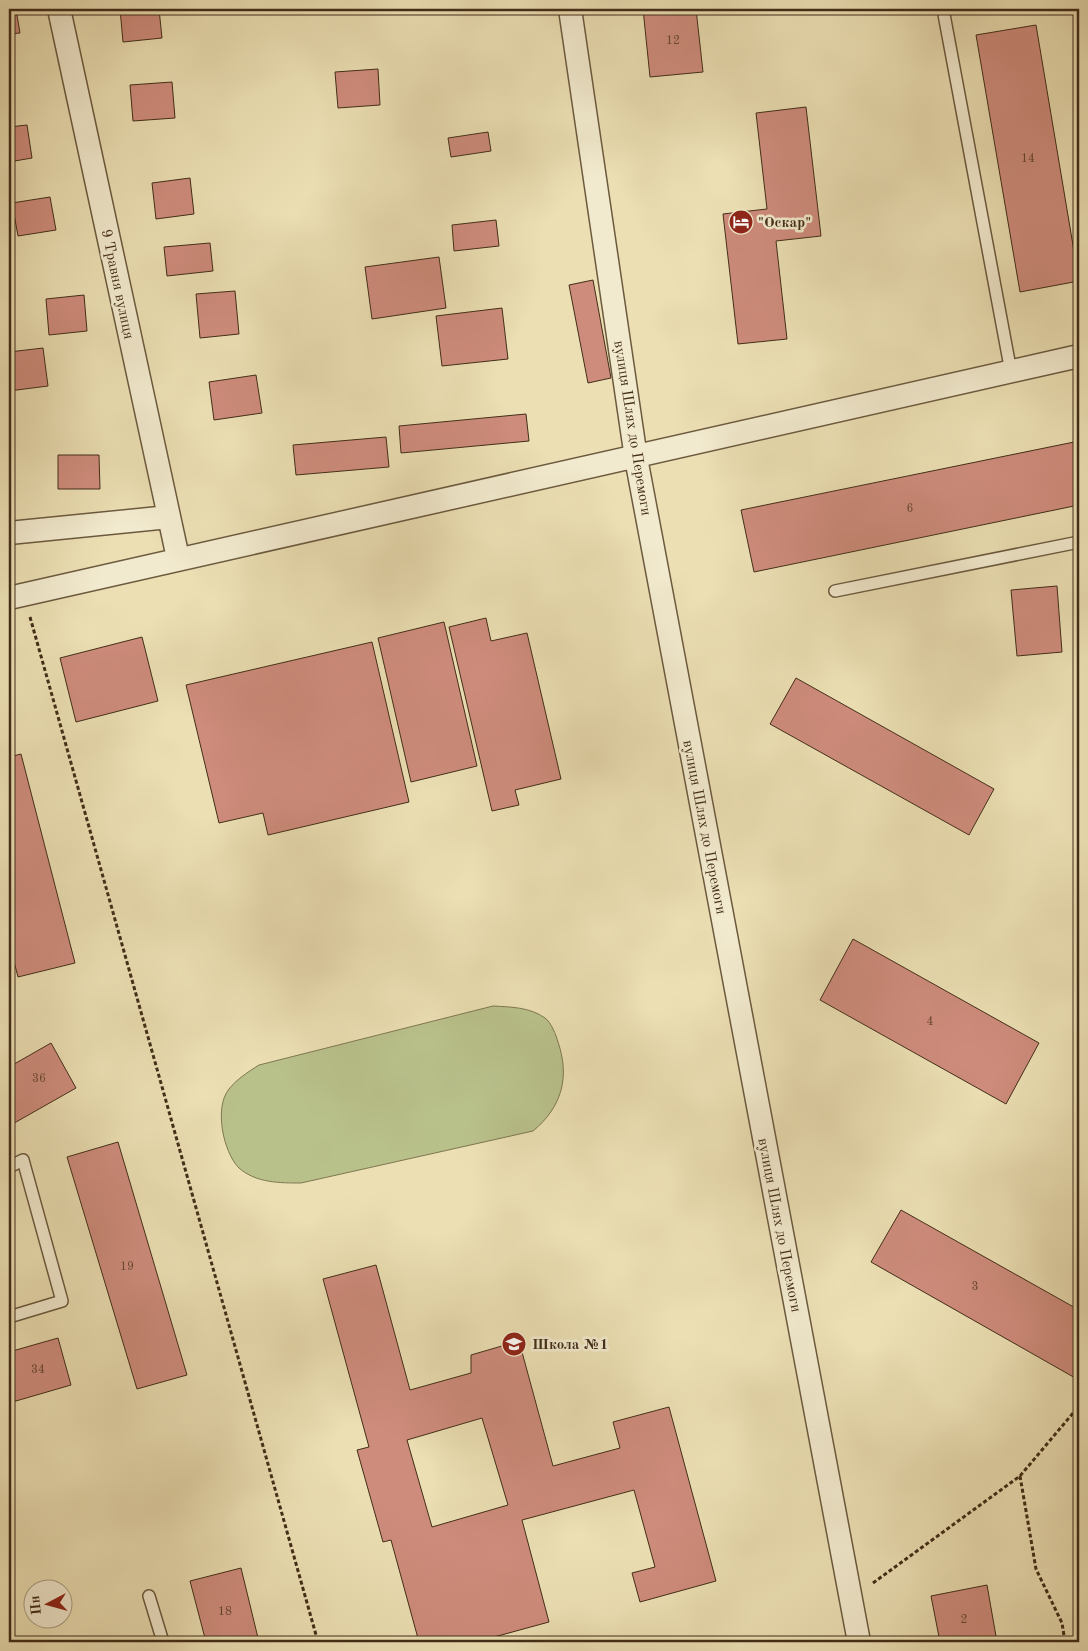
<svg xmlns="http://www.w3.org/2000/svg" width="1088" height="1651" font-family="'Old Standard TT',serif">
<rect width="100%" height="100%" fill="#ebdfb3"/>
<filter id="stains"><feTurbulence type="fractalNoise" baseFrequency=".004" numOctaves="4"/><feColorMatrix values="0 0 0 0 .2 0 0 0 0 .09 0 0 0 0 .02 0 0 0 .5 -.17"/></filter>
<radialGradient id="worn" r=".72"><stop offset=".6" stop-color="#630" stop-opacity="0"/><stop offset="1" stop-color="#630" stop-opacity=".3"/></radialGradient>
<path fill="#b9c18b" stroke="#7e7752" d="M 493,1006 C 510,1007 530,1007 545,1018 C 551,1022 556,1035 558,1042 C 570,1077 562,1107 533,1131 L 301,1183 C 280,1183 256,1183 239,1168 C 223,1152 214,1107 229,1089 C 237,1079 248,1072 259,1065 Z"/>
<path fill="#ce8c7c" stroke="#422d18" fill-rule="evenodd" d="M 9,9 L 16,9 L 20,33 L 9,34 Z
M 120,9 L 159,9 L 162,38 L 123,42 Z
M 643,9 L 696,9 L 703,72 L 650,77 Z
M 1036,25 L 1079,281 L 1020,292 L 976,35 Z
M 378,69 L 380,105 L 338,108 L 335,72 Z
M 172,82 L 175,118 L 133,121 L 130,85 Z
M 806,107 L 821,236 L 776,241 L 787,339 L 738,344 L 723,214 L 767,209 L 756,113 Z
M 27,125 L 32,158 L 9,162 L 9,127 Z
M 488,132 L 491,151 L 451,157 L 448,138 Z
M 190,178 L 194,214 L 156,219 L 152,183 Z
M 50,197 L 56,230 L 18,236 L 12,203 Z
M 496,220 L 499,246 L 454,251 L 452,225 Z
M 210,243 L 213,271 L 167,276 L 164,247 Z
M 439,257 L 446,308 L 372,319 L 365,267 Z
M 593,280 L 611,378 L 588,383 L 569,285 Z
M 235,291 L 239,334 L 200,338 L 196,294 Z
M 84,295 L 87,331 L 49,335 L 46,299 Z
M 502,308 L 508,359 L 442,366 L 436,316 Z
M 43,348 L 48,386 L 9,391 L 9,352 Z
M 256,375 L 262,413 L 214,420 L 209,382 Z
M 526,414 L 529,441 L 401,453 L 399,426 Z
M 386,437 L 389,467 L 296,475 L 293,445 Z
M 1079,441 L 1079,505 L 754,572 L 741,510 Z
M 58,455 L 99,455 L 100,489 L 58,489 Z
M 1057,586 L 1062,652 L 1017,656 L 1011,590 Z
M 486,618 L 491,641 L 527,633 L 561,779 L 515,790 L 519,805 L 492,811 L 449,627 Z
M 444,622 L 477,766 L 411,782 L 378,638 Z
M 142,637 L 158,701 L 76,722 L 60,658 Z
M 372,642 L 409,802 L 268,835 L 263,813 L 219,823 L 186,685 Z
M 796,678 L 994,789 L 969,835 L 770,724 Z
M 21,754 L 75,963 L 18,977 L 9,942 L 9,757 Z
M 853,939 L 1039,1043 L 1006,1104 L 820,1000 Z
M 51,1043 L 76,1088 L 9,1126 L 9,1067 Z
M 118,1142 L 187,1375 L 137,1389 L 67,1157 Z
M 901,1210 L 1079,1310 L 1079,1374 L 1077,1379 L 871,1262 Z
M 376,1265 L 410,1390 L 471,1373 L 471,1355 L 519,1341 L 553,1466 L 620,1448 L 613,1422 L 669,1407 L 716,1581 L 640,1602 L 632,1573 L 655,1567 L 634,1490 L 522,1520 L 549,1622 L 483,1640 L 483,1642 L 419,1642 L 391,1540 L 383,1542 L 357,1450 L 369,1447 L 323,1279 ZM 482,1418 L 508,1505 L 432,1527 L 407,1440 Z
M 58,1338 L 71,1385 L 9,1403 L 9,1352 Z
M 241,1568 L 259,1642 L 206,1642 L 190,1581 Z
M 987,1585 L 997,1642 L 940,1642 L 931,1596 Z"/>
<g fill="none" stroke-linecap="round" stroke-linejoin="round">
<defs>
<path id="service" d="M 943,9 L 1011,372
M 835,591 L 1079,542
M 9,1167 L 23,1160 L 62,1301 L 9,1317
M 149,1596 L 163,1642"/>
<path id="minor" d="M 59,9 L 178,558
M 570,9 L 636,458 L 859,1642
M 9,533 L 169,517
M 9,598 L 1079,356"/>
</defs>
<use href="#service" stroke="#6c5a3f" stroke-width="14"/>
<use href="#minor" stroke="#6c5a3f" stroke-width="25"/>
<path stroke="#422d18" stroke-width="3" stroke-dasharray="4 2.5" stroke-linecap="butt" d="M 30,617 L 318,1642
M 1020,1476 L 1036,1569 L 1062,1623 L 1065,1642
M 873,1583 L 1020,1476 L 1079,1406"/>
<use href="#service" stroke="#f2eace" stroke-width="11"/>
<use href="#minor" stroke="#f2eace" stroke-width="22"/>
</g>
<defs>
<symbol id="hotel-disc" viewBox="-11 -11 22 22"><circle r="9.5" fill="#8f2418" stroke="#f2eace"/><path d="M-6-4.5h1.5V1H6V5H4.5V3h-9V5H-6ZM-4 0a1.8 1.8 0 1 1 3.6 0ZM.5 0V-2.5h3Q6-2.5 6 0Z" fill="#fff"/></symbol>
<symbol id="school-disc" viewBox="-11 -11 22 22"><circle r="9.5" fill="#8f2418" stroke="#f2eace"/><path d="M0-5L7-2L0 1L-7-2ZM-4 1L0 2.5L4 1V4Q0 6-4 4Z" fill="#fff"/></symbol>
</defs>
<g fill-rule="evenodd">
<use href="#hotel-disc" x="727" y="208" width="28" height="28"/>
<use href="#school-disc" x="500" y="1330" width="28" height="28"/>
</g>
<g text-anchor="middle" stroke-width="5" stroke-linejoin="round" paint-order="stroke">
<g font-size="12" fill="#654531">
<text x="673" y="44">12</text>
<text x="1028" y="162">14</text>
<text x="910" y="512">6</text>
<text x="930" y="1025">4</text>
<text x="39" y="1082">36</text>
<text x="127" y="1270">19</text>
<text x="975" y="1290">3</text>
<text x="38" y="1373">34</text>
<text x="225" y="1615">18</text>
<text x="964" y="1623">2</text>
</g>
<g font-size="15" font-weight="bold" fill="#422d18" stroke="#f2eace" text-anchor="start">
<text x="758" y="227">"Оскар"</text>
<text x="532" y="1349">Школа №1</text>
</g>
<g font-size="15" fill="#422d18" stroke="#f2eace">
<text transform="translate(118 284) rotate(78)" y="5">9 Травня вулиця</text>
<text transform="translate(633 428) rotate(81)" y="5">вулиця Шлях до Перемоги</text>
<text transform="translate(705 827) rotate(79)" y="5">вулиця Шлях до Перемоги</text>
<text transform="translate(780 1225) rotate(79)" y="5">вулиця Шлях до Перемоги</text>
</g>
</g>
<rect width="1088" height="1651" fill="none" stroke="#ebdfb3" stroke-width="30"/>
<rect x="10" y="10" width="1068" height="1631" fill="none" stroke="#422d18" stroke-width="2.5"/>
<rect x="15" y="15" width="1058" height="1621" fill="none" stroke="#422d18"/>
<g transform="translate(48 1604) rotate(264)"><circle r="24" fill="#f2eace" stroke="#ac9e85"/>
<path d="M0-4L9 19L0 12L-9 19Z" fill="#8f2418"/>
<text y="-8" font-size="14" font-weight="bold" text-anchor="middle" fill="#422d18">Пн</text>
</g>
<rect width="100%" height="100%" filter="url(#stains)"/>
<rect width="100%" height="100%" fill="url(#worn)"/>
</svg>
